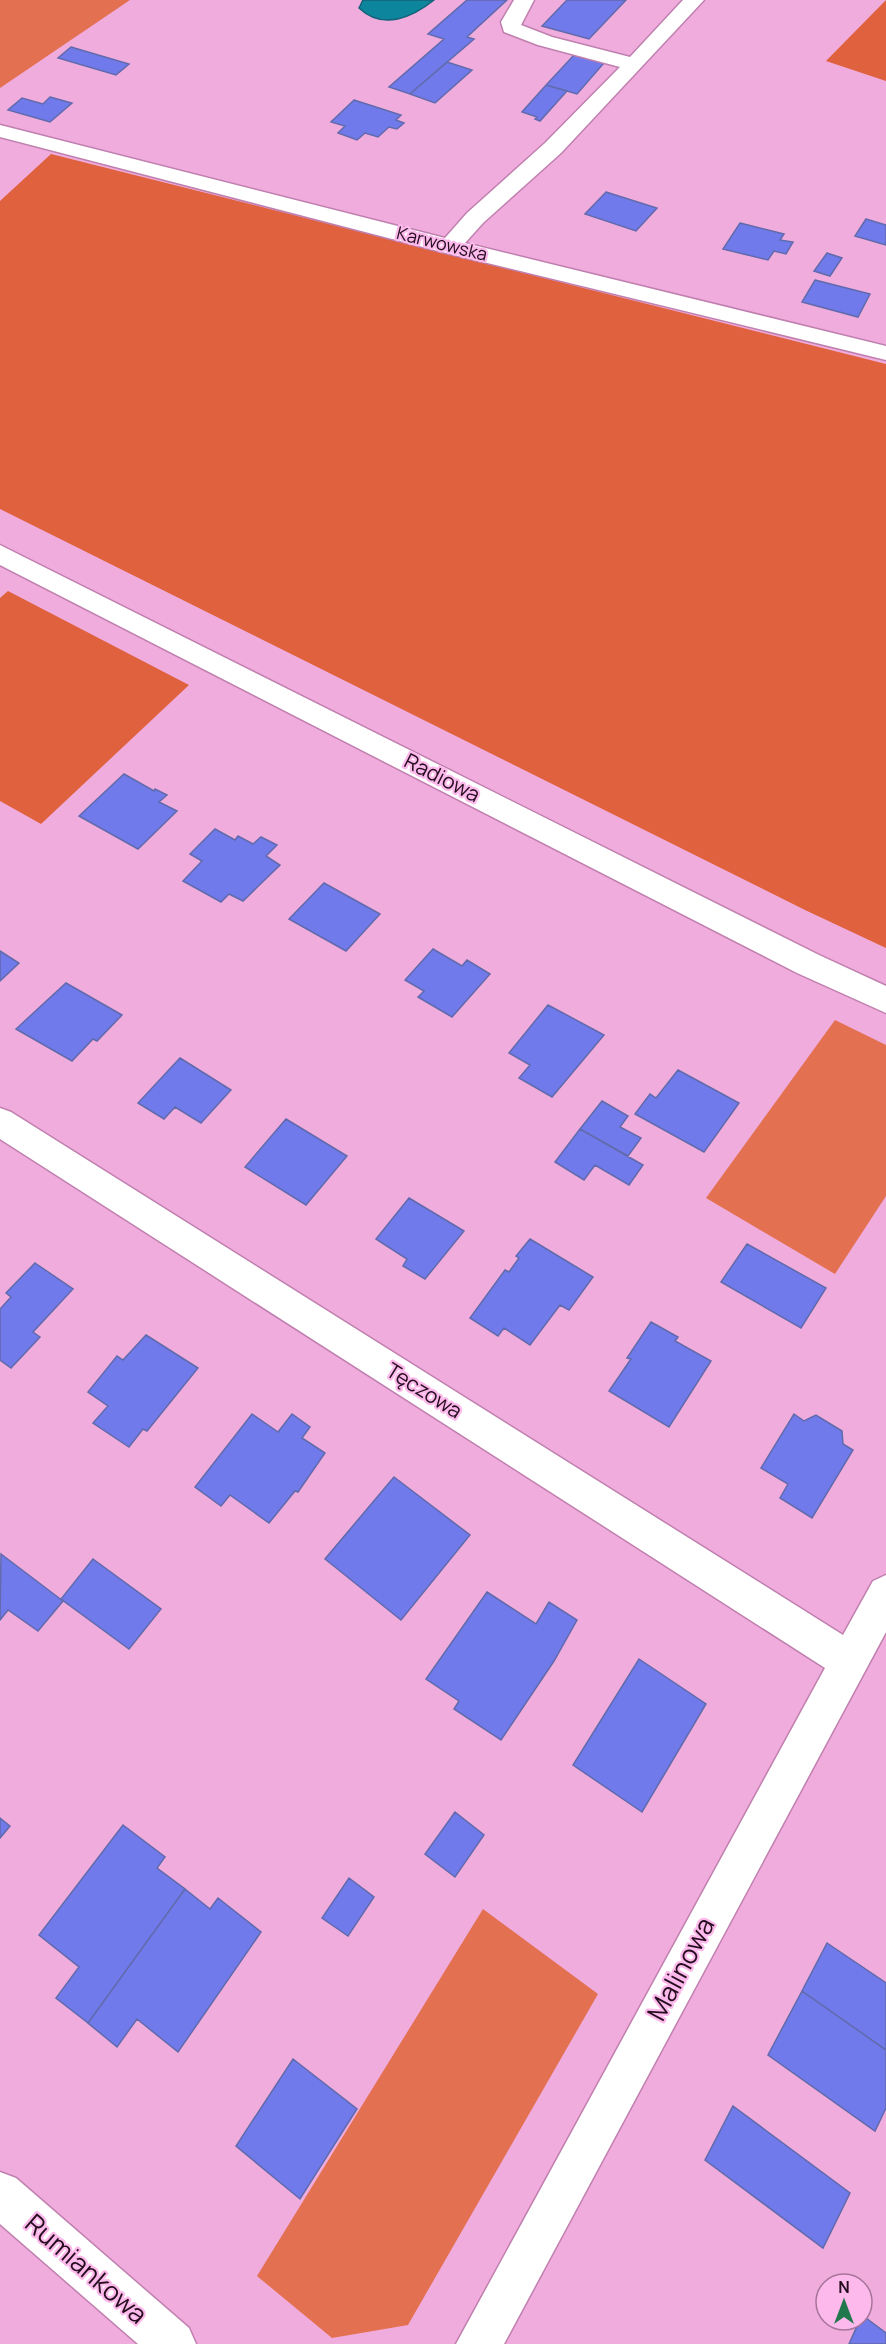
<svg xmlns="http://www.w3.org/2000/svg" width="886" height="2344" font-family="Manrope,sans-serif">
<rect width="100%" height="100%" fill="#f0acdd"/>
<path fill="#e37050" d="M 0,0 L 130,0 L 0,88 Z
M 835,1020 L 886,1045 L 886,1196 L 835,1274 L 706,1198 Z
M 483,1909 L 598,1994 L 408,2325 L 332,2338 L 257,2276 Z"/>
<path fill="#df613d" d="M 886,0 L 886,81 L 826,61 Z
M 51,154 L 886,364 L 886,948 L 805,910 L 0,509 L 0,201 Z
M 8,591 L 189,685 L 41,824 L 0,801 L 0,598 Z"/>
<path fill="#0c859d" stroke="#146178" stroke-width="1.5" d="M 363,0 L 434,0 C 413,17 383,31 359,8 Z"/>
<path fill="#707aea" stroke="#616aab" stroke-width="1.5" d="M 467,0 L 507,0 L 467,37 L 474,39 L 410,94 L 389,87 L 444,39 L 428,34 Z
M 567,0 L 626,0 L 589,39 L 542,26 Z
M 71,47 L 129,64 L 116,75 L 58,58 Z
M 574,55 L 604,63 L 577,94 L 546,85 Z
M 447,62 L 472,70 L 435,103 L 410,94 Z
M 546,85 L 567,91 L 540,121 L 535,119 L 537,117 L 522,112 Z
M 50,97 L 72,103 L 50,122 L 8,110 L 22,98 L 43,104 Z
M 354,100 L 401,115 L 396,120 L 404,123 L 397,129 L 389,127 L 378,137 L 365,133 L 357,140 L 338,133 L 345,126 L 331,122 Z
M 606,192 L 657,208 L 636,231 L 585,214 Z
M 866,219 L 886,225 L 886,245 L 855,236 Z
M 740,223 L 784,234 L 780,240 L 793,242 L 786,254 L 774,251 L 768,260 L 723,249 Z
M 827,253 L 842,258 L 830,276 L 814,271 Z
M 815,280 L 870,294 L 858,317 L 802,302 Z
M 124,774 L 154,791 L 155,789 L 167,795 L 159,802 L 177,811 L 138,849 L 79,816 Z
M 215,829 L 235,840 L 238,836 L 253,844 L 261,837 L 277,845 L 266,856 L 280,865 L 243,901 L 229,894 L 221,902 L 183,881 L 202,861 L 190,854 Z
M 324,883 L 380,914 L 346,951 L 289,919 Z
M 433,949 L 462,966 L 467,960 L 490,974 L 452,1017 L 418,997 L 424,991 L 405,980 Z
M 0,951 L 19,963 L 0,981 Z
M 66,983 L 122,1015 L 97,1041 L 93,1039 L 72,1061 L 16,1029 Z
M 548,1005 L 604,1035 L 552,1097 L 519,1078 L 530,1065 L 509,1053 Z
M 180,1058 L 231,1090 L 201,1123 L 175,1107 L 164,1119 L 138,1103 Z
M 678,1070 L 739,1103 L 704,1152 L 635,1114 L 650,1094 L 656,1098 Z
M 602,1101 L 628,1116 L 620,1127 L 641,1138 L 628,1156 L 580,1129 Z
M 286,1119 L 347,1156 L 306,1205 L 245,1167 Z
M 580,1129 L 643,1165 L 629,1185 L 595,1165 L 584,1180 L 555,1162 Z
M 409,1198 L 464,1231 L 425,1279 L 403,1266 L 407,1259 L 376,1239 Z
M 530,1239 L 593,1277 L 569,1310 L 560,1305 L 530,1345 L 504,1328 L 498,1336 L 470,1318 L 505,1270 L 509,1272 L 519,1258 L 516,1256 Z
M 747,1244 L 826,1288 L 801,1328 L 721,1282 Z
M 35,1263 L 73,1289 L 33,1332 L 40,1337 L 11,1368 L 0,1360 L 0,1309 L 11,1297 L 6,1293 Z
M 651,1322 L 678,1337 L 675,1341 L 711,1361 L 669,1427 L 609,1391 L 631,1359 L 627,1358 Z
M 146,1335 L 198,1368 L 147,1431 L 143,1429 L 129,1447 L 93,1423 L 108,1406 L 88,1392 L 117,1356 L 123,1360 Z
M 252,1414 L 278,1432 L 292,1414 L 310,1427 L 302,1438 L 325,1453 L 298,1492 L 295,1491 L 269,1523 L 230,1495 L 221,1506 L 195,1487 Z
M 794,1414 L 804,1421 L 816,1415 L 842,1431 L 843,1444 L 853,1450 L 812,1518 L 780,1498 L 788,1484 L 761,1468 Z
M 394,1477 L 470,1535 L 401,1620 L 325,1559 Z
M 1,1554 L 63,1601 L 38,1631 L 8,1610 L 0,1620 Z
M 93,1559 L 161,1609 L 129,1649 L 61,1599 Z
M 487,1592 L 536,1624 L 549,1602 L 577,1620 L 554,1661 L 501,1740 L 454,1709 L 459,1701 L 426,1679 Z
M 639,1659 L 706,1704 L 642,1812 L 573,1765 Z
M 455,1812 L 484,1835 L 455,1877 L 425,1854 Z
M 0,1818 L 10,1826 L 0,1838 Z
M 123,1825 L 165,1857 L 157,1868 L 185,1889 L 88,2023 L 56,1998 L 79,1967 L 39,1935 Z
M 349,1878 L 374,1897 L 348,1936 L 322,1918 Z
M 185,1889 L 210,1909 L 218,1898 L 261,1932 L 178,2052 L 137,2019 L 117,2047 L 88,2023 Z
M 827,1943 L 886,1983 L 886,2050 L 802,1991 Z
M 802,1991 L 886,2050 L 886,2108 L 875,2131 L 768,2055 Z
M 293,2059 L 357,2109 L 300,2199 L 236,2146 Z
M 733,2106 L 850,2193 L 823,2248 L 705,2160 Z
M 862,2315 L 886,2333 L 886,2344 L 849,2344 Z"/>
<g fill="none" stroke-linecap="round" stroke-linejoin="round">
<defs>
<path id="minor" d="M 514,0 L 534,0 L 521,25 L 552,37 L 630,57 L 683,0 L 704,0 L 561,153 L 483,223 L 465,243 L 886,346 L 886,360 L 442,252 L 0,137 L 0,125 L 445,238 L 467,213 L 545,143 L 620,67 L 538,45 L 504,32 L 501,22 Z
M 0,545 L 819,955 L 886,986 L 886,1013 L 797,973 L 0,565 Z
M 0,1108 L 11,1112 L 843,1635 L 873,1581 L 886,1575 L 886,1632 L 504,2344 L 456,2344 L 825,1668 L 0,1139 Z
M 0,2172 L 16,2178 L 189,2328 L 196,2344 L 138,2344 L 0,2224 Z"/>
</defs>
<use href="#minor" stroke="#c080af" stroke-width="3"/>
<use href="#minor" fill="#fff" fill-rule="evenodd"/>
</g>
<g text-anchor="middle" stroke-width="4.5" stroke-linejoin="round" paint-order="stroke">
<g font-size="18" fill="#260e20" stroke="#fdb9eb">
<text transform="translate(442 244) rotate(14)" y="6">Karwowska</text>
</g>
<g font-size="21" fill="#260e20" stroke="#fdb9eb">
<text transform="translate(442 778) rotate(27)" y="7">Radiowa</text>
<text transform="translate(424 1391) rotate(32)" y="7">Tęczowa</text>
</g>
<g font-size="26" fill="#260e20" stroke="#fdb9eb">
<text transform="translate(681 1969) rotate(-62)" y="9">Malinowa</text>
<text transform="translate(86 2269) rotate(41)" y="9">Rumiankowa</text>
</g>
</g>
<g transform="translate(844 2302)"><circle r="28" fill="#fdb9eb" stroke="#a7759a" stroke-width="1.5"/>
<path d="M0-4.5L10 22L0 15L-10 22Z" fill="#20784c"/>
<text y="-9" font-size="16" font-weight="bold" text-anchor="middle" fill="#260e20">N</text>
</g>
</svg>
